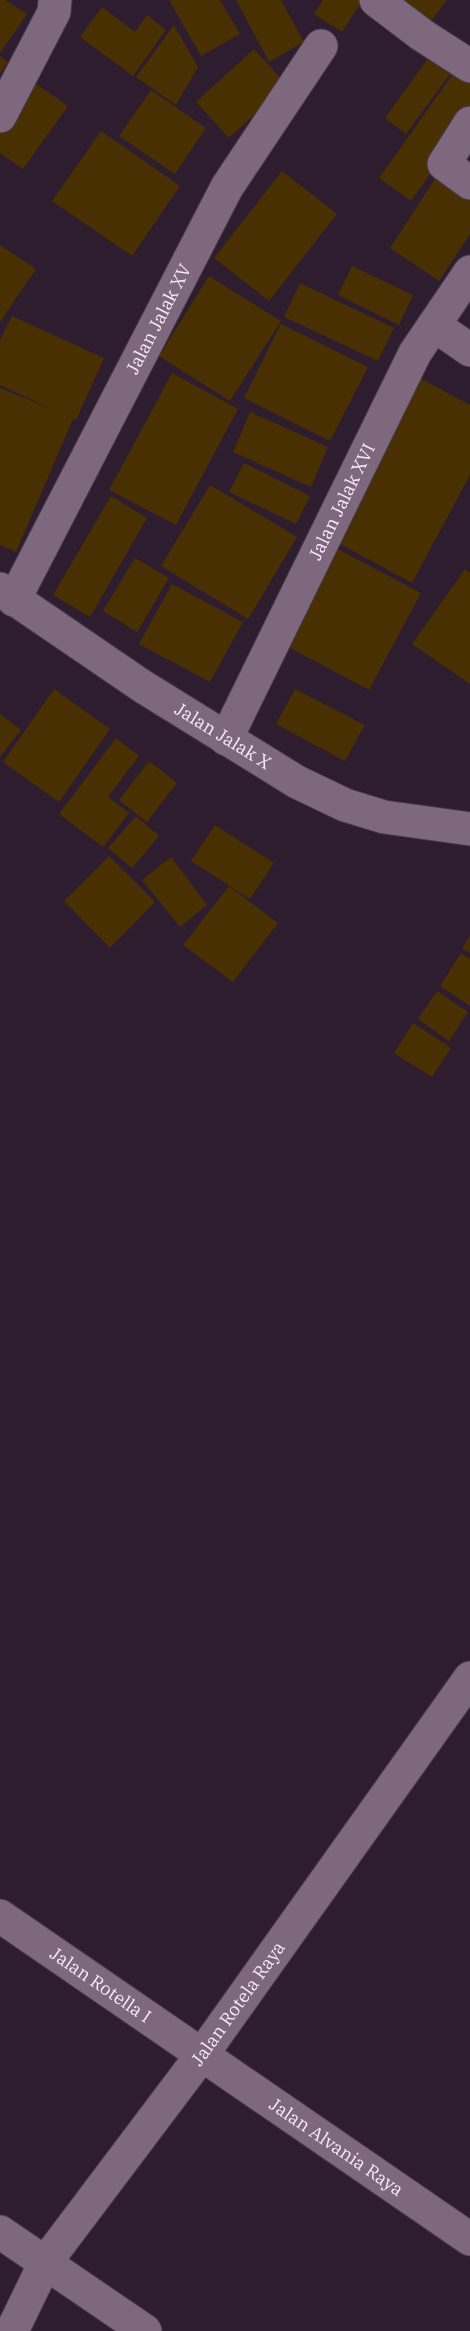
<svg xmlns="http://www.w3.org/2000/svg" width="470" height="2331" font-family="'IBM Plex Serif',serif">
<rect width="100%" height="100%" fill="#2e1d2f"/>
<path fill="#483002" d="M 0,0 L 5,0 L 27,14 L 0,53 Z
M 169,0 L 220,0 L 240,34 L 201,56 Z
M 236,0 L 281,0 L 304,42 L 269,62 Z
M 323,0 L 363,0 L 342,32 L 314,14 Z
M 380,0 L 447,0 L 423,32 Z
M 102,7 L 135,32 L 147,15 L 166,30 L 133,76 L 80,37 Z
M 174,25 L 198,67 L 176,105 L 136,77 Z
M 254,49 L 287,85 L 229,138 L 196,102 Z
M 431,54 L 453,70 L 406,134 L 385,118 Z
M 0,56 L 8,62 L 0,74 Z
M 460,64 L 470,71 L 470,118 L 411,201 L 379,178 Z
M 35,83 L 68,106 L 23,169 L 0,153 L 0,132 Z
M 151,90 L 206,128 L 175,174 L 119,136 Z
M 101,131 L 180,186 L 132,256 L 52,201 Z
M 442,168 L 470,187 L 470,234 L 439,281 L 390,248 Z
M 282,171 L 337,214 L 269,301 L 214,258 Z
M 0,245 L 36,269 L 0,322 Z
M 352,266 L 413,295 L 399,325 L 338,295 Z
M 209,276 L 281,321 L 230,401 L 159,356 Z
M 300,283 L 394,328 L 378,361 L 284,317 Z
M 12,316 L 104,358 L 76,420 L 73,419 L 16,552 L 0,545 L 0,388 L 56,411 L 0,385 L 0,340 Z
M 281,324 L 368,367 L 330,441 L 244,398 Z
M 172,373 L 238,409 L 176,525 L 109,490 Z
M 418,377 L 470,405 L 470,475 L 412,583 L 331,539 Z
M 250,412 L 328,447 L 311,487 L 233,452 Z
M 244,463 L 310,496 L 296,524 L 229,492 Z
M 210,485 L 297,537 L 248,619 L 161,566 Z
M 111,496 L 147,518 L 90,617 L 53,595 Z
M 330,545 L 421,593 L 369,690 L 279,642 Z
M 135,558 L 169,578 L 137,632 L 103,611 Z
M 465,569 L 470,573 L 470,684 L 412,644 Z
M 172,584 L 243,622 L 210,682 L 139,644 Z
M 54,689 L 110,729 L 59,802 L 3,762 Z
M 295,689 L 365,725 L 345,761 L 276,724 Z
M 0,714 L 21,730 L 0,757 Z
M 116,738 L 139,756 L 108,797 L 129,813 L 103,847 L 59,814 Z
M 149,761 L 177,783 L 147,822 L 119,800 Z
M 136,816 L 159,836 L 132,868 L 108,848 Z
M 215,825 L 274,863 L 250,899 L 191,861 Z
M 109,856 L 155,902 L 110,948 L 64,901 Z
M 171,857 L 207,905 L 180,927 L 142,880 Z
M 229,886 L 278,923 L 233,982 L 183,945 Z
M 470,936 L 470,953 L 462,948 Z
M 461,953 L 470,959 L 470,1006 L 440,986 Z
M 437,991 L 468,1012 L 449,1041 L 418,1019 Z
M 413,1023 L 451,1048 L 432,1077 L 394,1053 Z"/>
<g fill="none" stroke-linecap="round" stroke-linejoin="round">
<defs>
<g id="minor">
<path d="M 376,0 L 422,35 L 470,66"/>
<path d="M 0,116 L 54,12 L 55,0"/>
<path d="M 470,123 L 444,164 L 470,183"/>
<path d="M 434,325 L 470,350"/>
<path id="s1" d="M 0,589 L 142,686 L 297,782 L 345,805 L 384,817 L 470,829"/>
<path id="s2" d="M 14,600 L 227,187 L 321,46"/>
<path id="s3" d="M 226,739 L 415,353 L 470,272"/>
<path id="s4" d="M 0,1916 L 470,2239"/>
<path d="M 0,2232 L 145,2331"/>
<path id="s5" d="M 12,2331 L 45,2263 L 201,2056 L 470,1678"/>
</g>
</defs>
<use href="#minor" stroke="#473848" stroke-width="35"/>
<use href="#minor" stroke="#7d687d" stroke-width="33"/>
</g>
<g text-anchor="middle" stroke-width="4.5" stroke-linejoin="round" paint-order="stroke">
<g font-size="18" fill="#f6eaf6" stroke="#241325">
<text dy="6" stroke="none"><textPath href="#s2" startOffset="316">Jalan Jalak XV</textPath></text>
<text dy="6" stroke="none"><textPath href="#s3" startOffset="264">Jalan Jalak XVI</textPath></text>
<text dy="6" stroke="none"><textPath href="#s1" startOffset="267">Jalan Jalak X</textPath></text>
<text dy="6" stroke="none"><textPath href="#s4" startOffset="122">Jalan Rotella I</textPath></text>
<text dy="6" stroke="none"><textPath href="#s5" startOffset="399">Jalan Rotela Raya</textPath></text>
<text dy="6" stroke="none"><textPath href="#s4" startOffset="408">Jalan Alvania Raya</textPath></text>
</g>
</g>
</svg>
